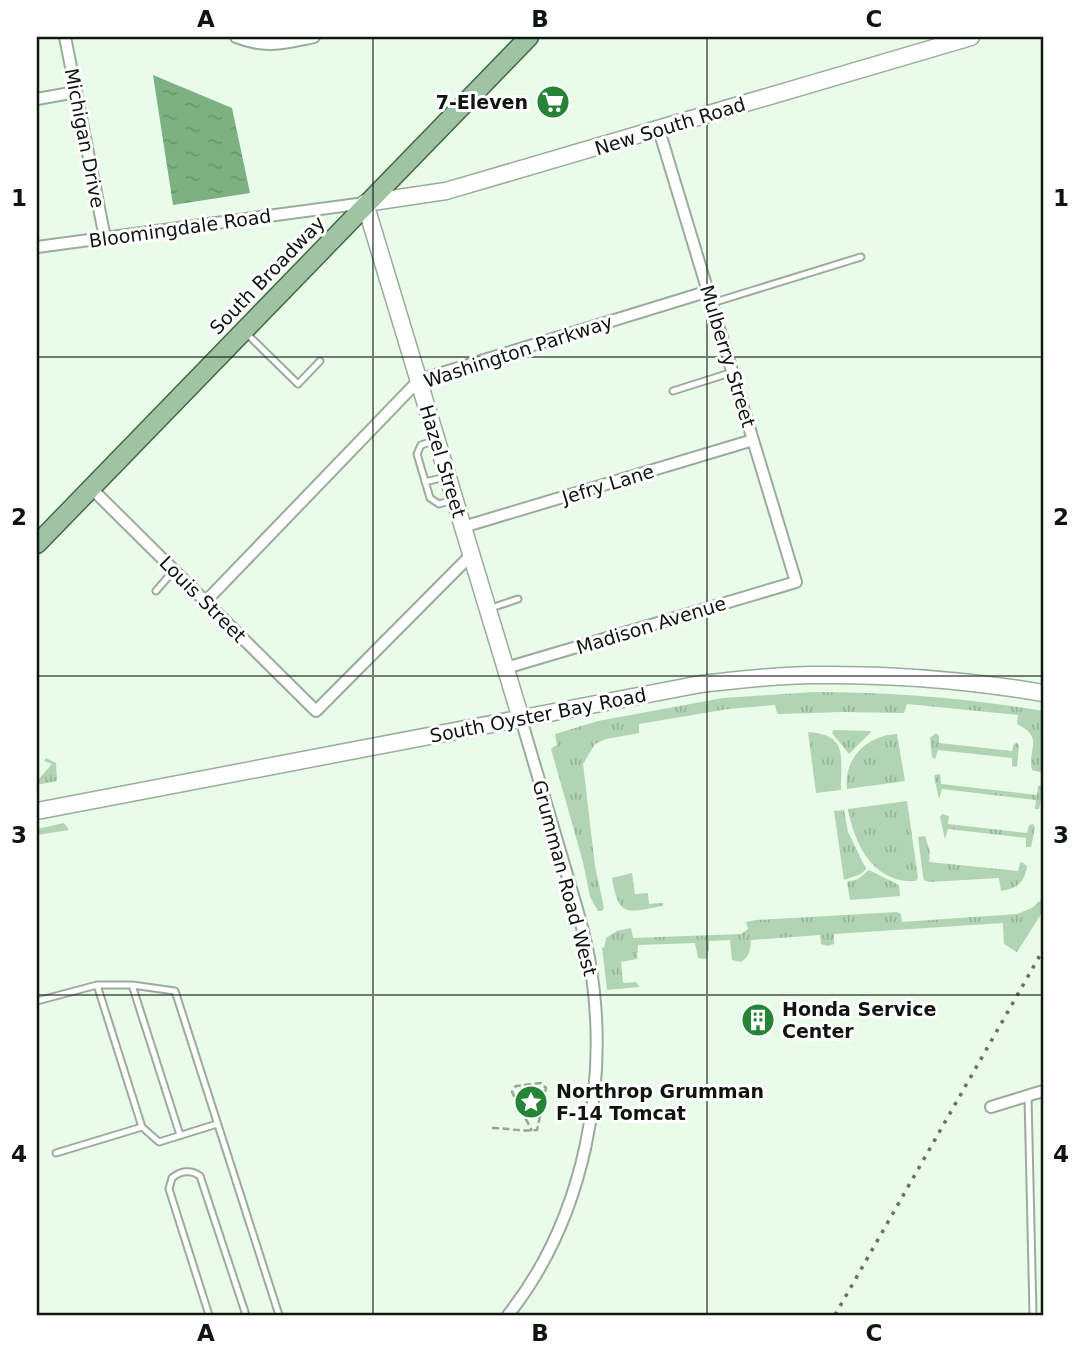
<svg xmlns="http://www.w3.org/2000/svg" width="1080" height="1352" font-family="'DejaVu Sans',sans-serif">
<defs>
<pattern id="grass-tufts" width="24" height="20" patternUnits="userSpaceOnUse" patternTransform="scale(1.75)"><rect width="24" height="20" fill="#b1d4b2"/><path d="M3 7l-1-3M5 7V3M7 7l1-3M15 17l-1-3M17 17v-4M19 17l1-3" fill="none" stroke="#97b598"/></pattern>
<pattern id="water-ripples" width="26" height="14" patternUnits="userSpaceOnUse" patternTransform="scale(1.75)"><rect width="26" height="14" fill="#7db181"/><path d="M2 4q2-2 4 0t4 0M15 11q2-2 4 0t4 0" fill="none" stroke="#6b976e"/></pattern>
</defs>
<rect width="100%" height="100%" fill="#e9fbe9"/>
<path fill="url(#grass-tufts)" d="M 814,692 C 893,692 965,698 1043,711 L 1043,773 L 1032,770 C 1027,748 1045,738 1017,724 L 1018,715 L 907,704 L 904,713 L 843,712 L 779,714 L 777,713 L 775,705 L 728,709 L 639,724 L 639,733 L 606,739 L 595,744 L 583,764 L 595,866 L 604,908 L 602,911 L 598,911 L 590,897 L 583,862 L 551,749 L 557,745 L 555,734 L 598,721 L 723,698 Z
M 834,730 L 870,731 L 871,732 L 849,754 L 832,733 Z
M 808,732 C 850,735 840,758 841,790 L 816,793 Z
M 936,733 L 939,736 L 939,743 L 1012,751 L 1014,744 L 1017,743 L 1019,745 L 1017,767 L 1012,766 L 1012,758 L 938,750 L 935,759 L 932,757 L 930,738 Z
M 897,734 L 905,781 L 847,789 C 843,758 868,735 897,734 Z
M 46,758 L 56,763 L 57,781 L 37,785 L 37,781 L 52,764 L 44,761 Z
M 940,774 L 941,784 L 1037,795 L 1038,786 L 1041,785 L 1043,788 L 1039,809 L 1035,809 L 1036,800 L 942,789 L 939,799 L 934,777 L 935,775 Z
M 907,801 L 918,878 L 916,881 C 873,884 854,843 848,809 Z
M 844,810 L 848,832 L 866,869 L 861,874 L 844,880 L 834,811 Z
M 942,814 L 949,816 L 948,824 L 1027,833 L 1029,825 L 1033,824 L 1035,828 L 1031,847 L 1026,847 L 1026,838 L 948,829 L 945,839 L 940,817 Z
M 64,823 L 69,830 L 37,835 L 37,829 Z
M 925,836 L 930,852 L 929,862 L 1018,871 L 1020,863 L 1022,862 L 1027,866 C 1025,882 1017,889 1001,891 L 999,878 L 929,882 L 924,880 L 923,876 L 918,837 Z
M 869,870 L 899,885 L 900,896 L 850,900 L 847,882 L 858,879 Z
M 632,873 L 635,894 L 648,893 L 649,904 L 663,903 L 663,906 C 627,912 619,919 612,878 Z
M 1043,898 L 1043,911 L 1017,952 L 1004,944 L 1003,923 L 834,934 L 834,944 L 827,946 L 821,944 L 820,935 L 751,940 C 750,950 751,955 741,962 L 732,960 L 730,940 L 709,941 L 709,951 L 707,952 L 707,957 L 705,959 L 698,958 L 695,943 L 638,945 L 637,959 L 621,962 L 623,983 L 636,982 L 639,987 L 607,990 L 602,947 L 604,948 L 606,938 L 617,931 L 631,928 L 633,938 L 741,934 L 748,929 L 746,922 L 756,920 L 897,912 L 901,914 L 902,922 L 1017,914 L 1032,908 Z"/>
<path fill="url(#water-ripples)" d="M 153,75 L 232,108 L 250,193 L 173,205 Z"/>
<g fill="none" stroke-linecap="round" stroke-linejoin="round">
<defs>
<path id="lane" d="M 712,303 L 861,257
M 245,332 L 298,384 L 320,361
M 673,391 L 733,372
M 434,441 L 421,445 L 417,454 L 430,498 L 439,504 L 453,500
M 425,482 L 445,477
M 156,591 L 174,570
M 491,608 L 518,599
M 97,985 L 142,1127
M 132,985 L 180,1135
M 37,1001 L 97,985 L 132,985 L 175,991 L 279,1315
M 1028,1096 L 1033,1315
M 56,1153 L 142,1127 L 159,1142 L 217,1124
M 209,1315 L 169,1189 L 172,1178 C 180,1171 191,1169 200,1176 L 246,1315"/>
<path id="street" d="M 65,37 L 105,238
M 236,37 C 265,49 285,43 314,37
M 37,99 L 76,92
M 37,247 L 365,203
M 91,488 L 316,711 L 471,555
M 463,527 L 753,440
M 206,601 L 419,380 L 709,291
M 506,668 L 796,582 L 659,130
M 991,1107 L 1043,1091
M 508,1315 C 585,1218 611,1079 589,958 C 583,925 572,893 563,861 C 549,814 535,766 521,719"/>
<path id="secondary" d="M 521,719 L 365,203 L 446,191 L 971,37
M 37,811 L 701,684 C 738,680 776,675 813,675 C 890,674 968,680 1043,693"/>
<path id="primary" d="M 37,544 L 529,37"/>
</defs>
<use href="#lane" stroke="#9aac9b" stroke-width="9"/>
<use href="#street" stroke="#9aac9b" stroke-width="14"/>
<use href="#secondary" stroke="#9aac9b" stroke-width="19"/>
<use href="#primary" stroke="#446c47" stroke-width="21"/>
<path stroke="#98a598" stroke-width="2.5" stroke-dasharray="7 3.5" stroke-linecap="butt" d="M 492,1128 C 507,1128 521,1132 537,1130 L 546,1088 L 541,1083 L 516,1086 L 512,1092 L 532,1131"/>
<use href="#lane" stroke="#fff" stroke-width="5"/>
<use href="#street" stroke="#fff" stroke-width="10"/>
<use href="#secondary" stroke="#fff" stroke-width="16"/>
<use href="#primary" stroke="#a0c3a3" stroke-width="18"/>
<path stroke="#677167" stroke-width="3.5" stroke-dasharray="3.5 7" stroke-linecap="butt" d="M 835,1315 L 1043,950"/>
</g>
<path fill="none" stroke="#0f150f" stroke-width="2" stroke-opacity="0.55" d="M 373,37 L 373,1315M 707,37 L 707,1315M 37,357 L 1043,357M 37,676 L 1043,676M 37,995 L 1043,995"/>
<defs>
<symbol id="supermarket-disc" viewBox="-11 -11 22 22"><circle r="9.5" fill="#258436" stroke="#fff"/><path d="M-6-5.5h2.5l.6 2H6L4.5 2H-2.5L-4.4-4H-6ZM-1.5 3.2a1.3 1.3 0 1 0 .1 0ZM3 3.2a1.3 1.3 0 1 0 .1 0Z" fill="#fff"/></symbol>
<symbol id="building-disc" viewBox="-11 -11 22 22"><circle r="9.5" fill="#258436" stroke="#fff"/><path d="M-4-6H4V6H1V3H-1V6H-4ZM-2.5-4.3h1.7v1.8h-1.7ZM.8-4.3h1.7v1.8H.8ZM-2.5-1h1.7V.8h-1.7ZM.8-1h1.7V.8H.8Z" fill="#fff"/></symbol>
<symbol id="sight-disc" viewBox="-11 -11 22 22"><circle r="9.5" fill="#258436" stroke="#fff"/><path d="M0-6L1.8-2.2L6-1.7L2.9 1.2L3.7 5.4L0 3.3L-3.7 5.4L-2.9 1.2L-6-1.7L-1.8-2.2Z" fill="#fff"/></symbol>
</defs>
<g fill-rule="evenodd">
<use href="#supermarket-disc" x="534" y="83" width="38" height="38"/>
<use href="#building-disc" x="739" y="1001" width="38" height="38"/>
<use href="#sight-disc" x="512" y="1083" width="38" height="38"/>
</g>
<g text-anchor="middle" stroke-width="6" stroke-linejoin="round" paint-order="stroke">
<g font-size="19" font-weight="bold" fill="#0f150f" stroke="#fff" text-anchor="start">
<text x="528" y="109" text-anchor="end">7-Eleven</text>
<text x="782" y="1016">Honda Service<tspan x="782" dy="22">Center</tspan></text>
<text x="556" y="1098">Northrop Grumman<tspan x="556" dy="22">F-14 Tomcat</tspan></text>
</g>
<g font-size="19" fill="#0f150f" stroke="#fff">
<text transform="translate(670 126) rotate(-17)" y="7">New South Road</text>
<text transform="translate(85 138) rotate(79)" y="7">Michigan Drive</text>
<text transform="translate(180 228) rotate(-8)" y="7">Bloomingdale Road</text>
<text transform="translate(267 275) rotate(-46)" y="7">South Broadway</text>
<text transform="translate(518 351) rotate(-18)" y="7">Washington Parkway</text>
<text transform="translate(728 356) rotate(73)" y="7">Mulberry Street</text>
<text transform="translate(443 461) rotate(73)" y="7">Hazel Street</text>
<text transform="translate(608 484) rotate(-17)" y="7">Jefry Lane</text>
<text transform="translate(203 599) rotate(45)" y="7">Louis Street</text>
<text transform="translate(651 625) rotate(-17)" y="7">Madison Avenue</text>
<text transform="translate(538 715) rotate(-11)" y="7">South Oyster Bay Road</text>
<text transform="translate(565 878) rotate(75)" y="7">Grumman Road West</text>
</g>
</g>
<rect width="1080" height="1352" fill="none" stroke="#ffffff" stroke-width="77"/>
<rect x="38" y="38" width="1004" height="1276" fill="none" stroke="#0f150f" stroke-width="2.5"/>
<g font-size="23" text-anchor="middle" font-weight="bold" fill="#0f150f">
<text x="206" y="27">A</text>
<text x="540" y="27">B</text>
<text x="874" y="27">C</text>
<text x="19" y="206">1</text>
<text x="1061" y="206">1</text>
<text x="19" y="525">2</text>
<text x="1061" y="525">2</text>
<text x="19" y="843">3</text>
<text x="1061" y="843">3</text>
<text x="19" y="1162">4</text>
<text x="1061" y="1162">4</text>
<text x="206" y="1341">A</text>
<text x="540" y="1341">B</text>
<text x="874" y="1341">C</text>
</g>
</svg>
